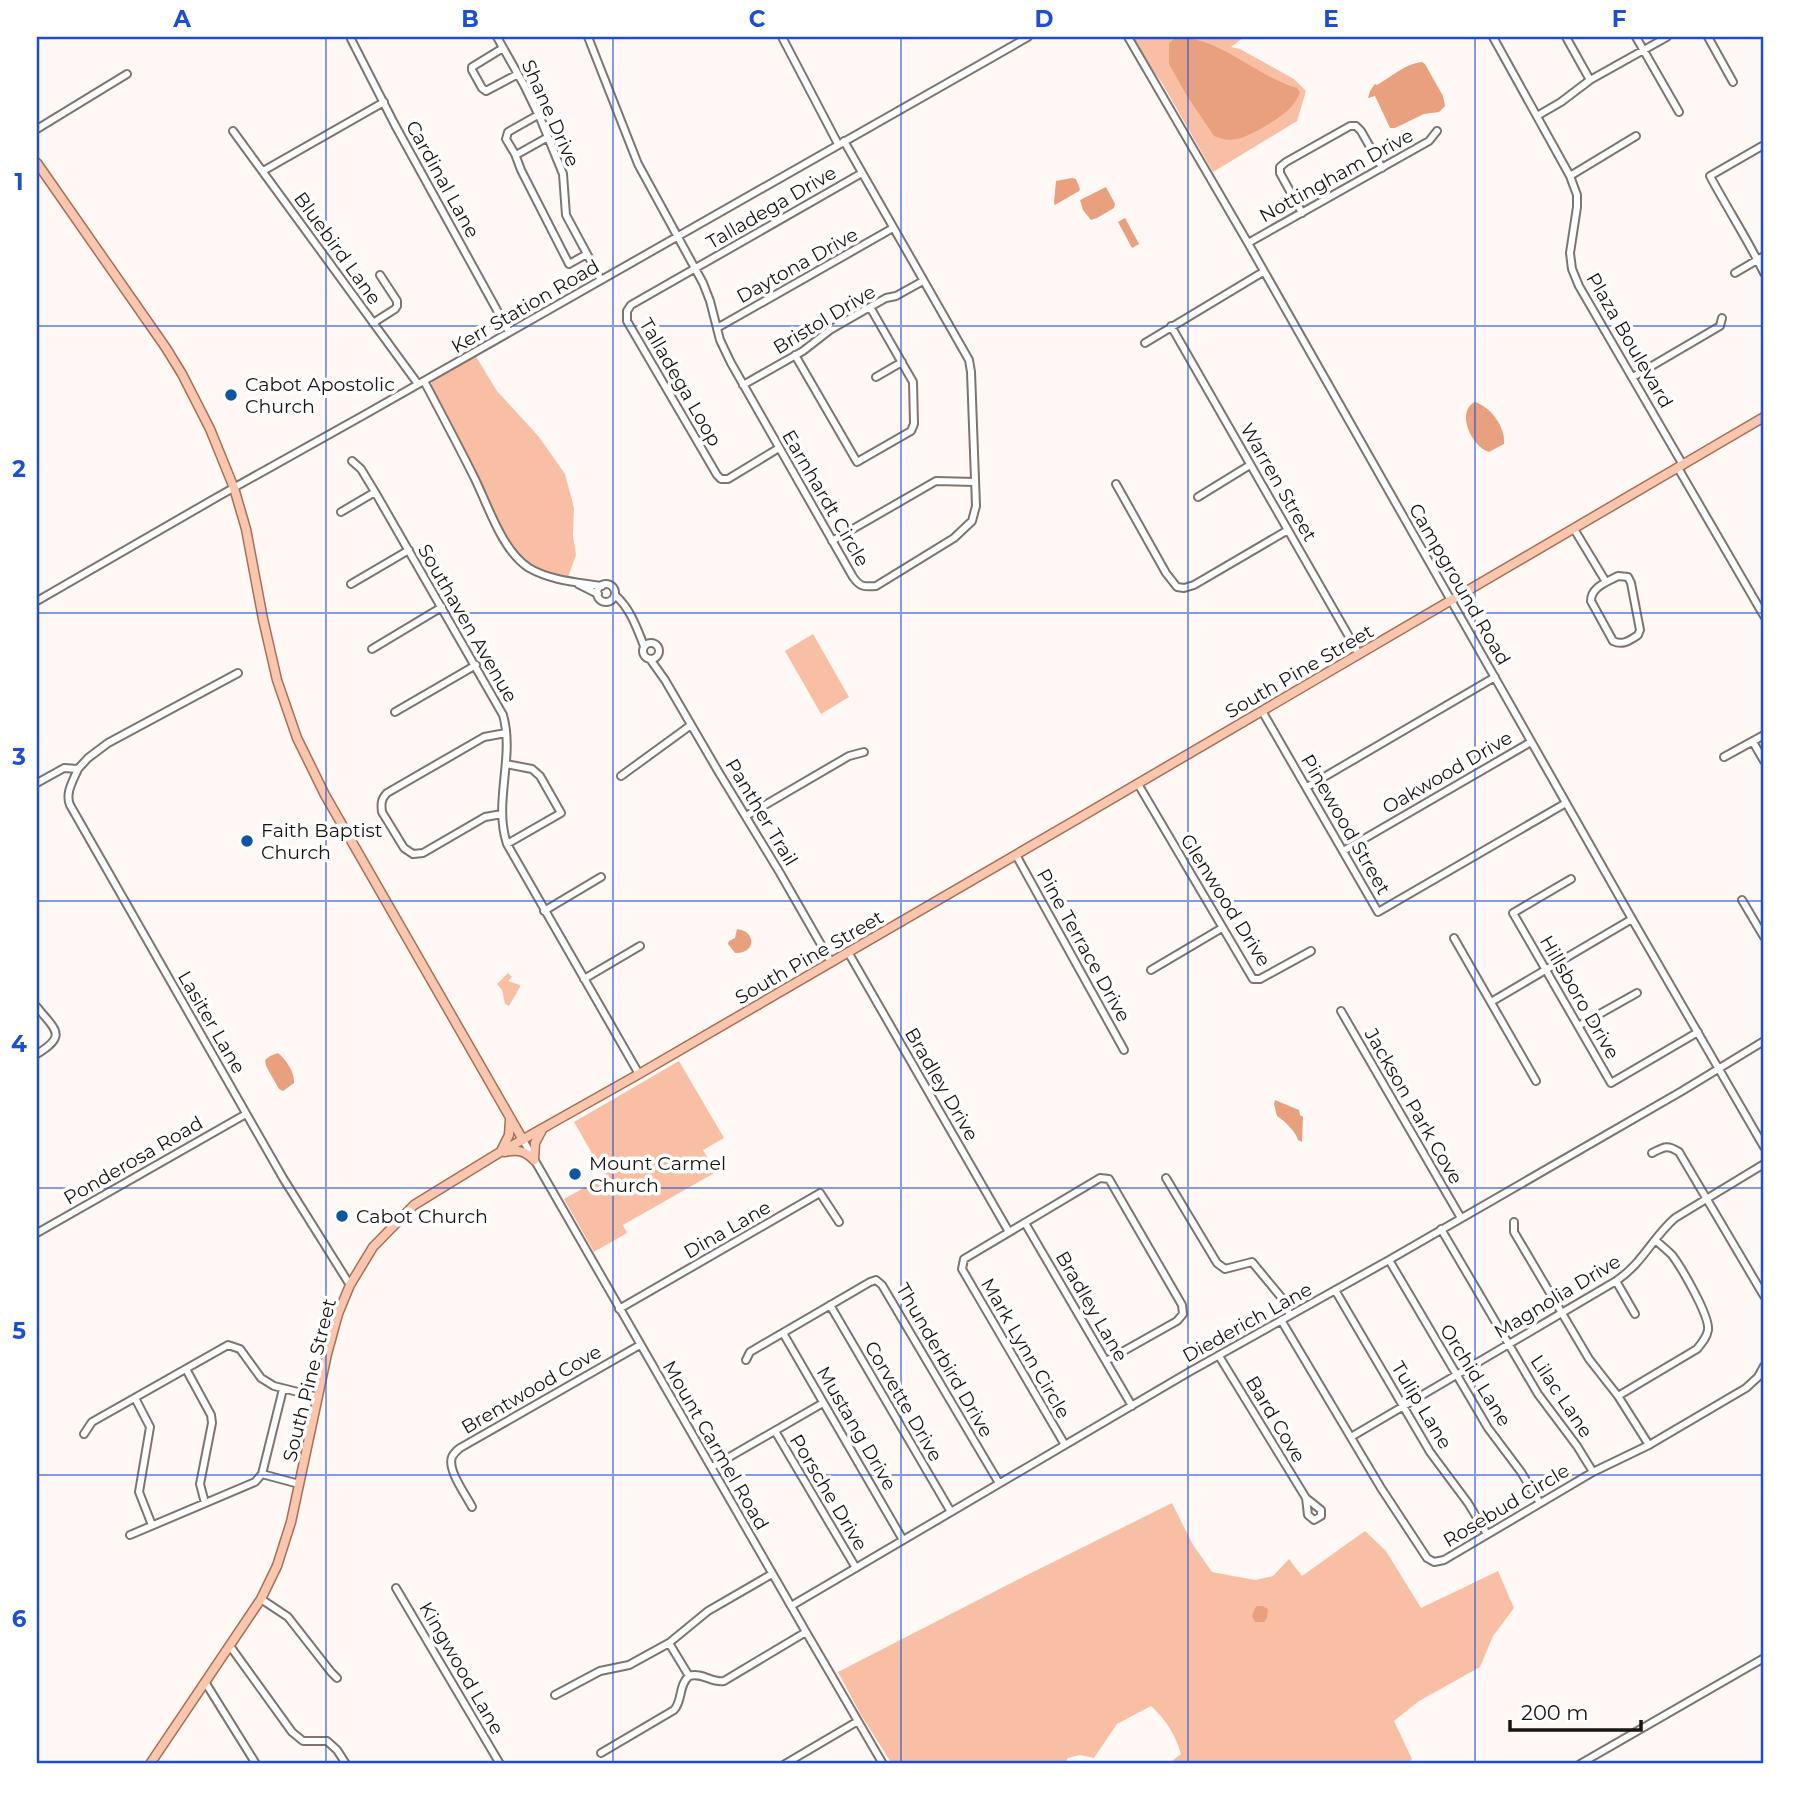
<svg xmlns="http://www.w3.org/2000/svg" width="1801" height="1801" font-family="Montserrat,sans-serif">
<rect width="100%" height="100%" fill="#fff8f4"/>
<path fill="#f9bfa5" d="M 1128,37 L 1244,37 L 1231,47 L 1240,49 L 1294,79 L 1306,91 L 1297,121 L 1213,172 L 1162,83 Z
M 475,355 L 497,391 L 539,437 L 565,474 L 574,508 L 573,536 L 576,555 L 567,580 L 526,563 L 507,542 L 431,386 L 432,382 L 435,378 Z
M 813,634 L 849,697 L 821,714 L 785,651 Z
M 508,973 L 512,977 L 508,981 L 520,985 L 520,987 L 509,1006 L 505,1004 L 502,990 L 497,984 Z
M 679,1061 L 724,1138 L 703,1150 L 716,1172 L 623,1225 L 627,1233 L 594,1252 L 564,1199 L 605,1176 L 574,1122 Z
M 1172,1503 L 1193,1545 L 1212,1572 L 1255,1580 L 1273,1576 L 1289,1559 L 1302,1576 L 1365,1531 L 1386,1551 L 1421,1608 L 1498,1571 L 1514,1608 L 1493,1636 L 1480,1667 L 1419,1701 L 1394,1721 L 1412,1759 L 1407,1764 L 1168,1764 L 1181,1754 C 1175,1734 1166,1720 1151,1706 L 1117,1724 L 1094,1758 L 1080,1755 L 1068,1758 L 1064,1764 L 892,1764 L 861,1715 L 838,1672 L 1021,1578 Z"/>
<path fill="#e8a07f" d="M 1177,37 C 1224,39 1255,76 1297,88 L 1300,92 C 1298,98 1295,103 1291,107 C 1283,117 1249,137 1237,139 C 1229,141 1221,139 1214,136 L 1187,96 L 1169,64 L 1169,43 Z
M 1422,62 L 1425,64 L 1443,96 L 1445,106 L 1439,112 L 1424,114 L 1395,128 L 1390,128 L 1375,96 L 1368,98 L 1370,91 L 1375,84 L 1377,85 C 1391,77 1406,63 1422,62 Z
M 1072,178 L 1076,179 L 1080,189 L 1079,191 L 1055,205 L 1054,203 L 1056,181 Z
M 1106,187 L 1115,204 L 1114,208 L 1097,218 L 1091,220 L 1083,210 L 1080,200 Z
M 1125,218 L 1139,244 L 1132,248 L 1118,222 Z
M 1475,402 C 1491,407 1506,428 1504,444 L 1489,452 C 1472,447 1455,412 1475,402 Z
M 737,929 C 758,932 755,954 735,953 L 728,944 L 729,941 L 735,938 Z
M 278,1053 C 286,1059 295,1073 294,1083 L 283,1091 L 279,1089 L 266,1066 L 265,1060 L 270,1056 Z
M 1275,1100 L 1299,1110 L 1300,1115 L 1303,1117 L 1302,1142 L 1298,1140 C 1296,1132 1285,1121 1277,1116 L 1274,1104 Z
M 1257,1606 L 1262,1606 L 1268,1609 L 1267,1618 L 1264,1622 L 1255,1622 L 1252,1616 L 1255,1608 Z"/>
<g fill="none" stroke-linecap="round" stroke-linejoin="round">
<defs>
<path id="minor" d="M 497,37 L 524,85 L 541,120 L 563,174 L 566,215 L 601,280
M 588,37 L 638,164 L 703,283 L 710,301 L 720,340 L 731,363 L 853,577 C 860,587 864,587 876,586 L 954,538 L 972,521 L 976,506 L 971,372 L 969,360 L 844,141
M 782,37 L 838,144
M 1128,37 L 1248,243 L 1632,919 L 1764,1147
M 1493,37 L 1570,176 L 1577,195 L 1577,207 L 1570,253 L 1572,269 L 1579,286 L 1683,465
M 1566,37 L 1590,80
M 1636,37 L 1679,112
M 1708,37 L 1733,82
M 351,39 L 395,125 L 509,332
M 503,48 L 472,67 L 472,70 L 482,88 L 486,91 L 518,74
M 538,115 L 508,132 L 506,139 L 515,154 L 521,170 L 569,264 L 587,254
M 1537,116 L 1561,102 L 1590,80 L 1667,37
M 37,129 L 127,74
M 233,131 L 418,384
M 1764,146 L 1762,146 L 1710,176 C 1727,208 1748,240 1764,273
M 516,155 L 548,137
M 263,171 L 384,102
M 1570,176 L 1636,136
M 1302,213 L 1280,173 L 1280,167 L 1286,162 L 1350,126 L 1356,126 L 1361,131 L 1382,168
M 1248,243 L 1429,141 L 1437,131
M 1735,273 L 1764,256
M 373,323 L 395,309 L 397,306 L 397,301 L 380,275
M 1171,326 L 1359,654
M 717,328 L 893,228
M 1145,343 L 1263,272
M 795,355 L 857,462 L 911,431 L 914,424 L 913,382 L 870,307
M 876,377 L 902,362
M 1633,377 L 1720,326 L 1722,318
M 424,381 C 441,413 458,445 474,477 C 488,505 502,551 529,568 C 552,581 577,582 602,586
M 743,385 L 803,351 L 830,330 L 870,307 L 886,298 L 896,296 L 923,281
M 779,448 L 728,479 L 721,479 L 717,475 L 627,321 L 627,311 L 631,305 L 862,173
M 352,461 L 361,469 L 375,492 L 503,715 C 515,757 493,802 507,844 L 639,1074
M 1678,468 L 1764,616
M 1116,484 L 1166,573 L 1177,587 L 1184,588 L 1194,585 L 1288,530
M 1198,497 L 1250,465
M 341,512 L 375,492
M 1574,529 L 1606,582
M 832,541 L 936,481 L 975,482
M 1618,576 L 1628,577 L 1631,583 L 1640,630 L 1638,635 C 1630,640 1623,646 1613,641 L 1591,601 C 1591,587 1607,582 1618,576 Z
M 351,584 L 409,550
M 578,584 L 598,594
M597 593a9 9 0 1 1 18 0a9 9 0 1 1-18 0Z
M 615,595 C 630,608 637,628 644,646
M 37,601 L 219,496 L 364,415 L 1028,37
M643 651a8 8 0 1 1 16 0a8 8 0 1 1-16 0Z
M 372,649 L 442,607
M 650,659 L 665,680 L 718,771 L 780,873 L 831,962
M 1262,711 L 1378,912 L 1566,803
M 395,712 L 476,665
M 1753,742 L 1764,761
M 1724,757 L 1764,735
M 506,764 L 532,769 L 540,776 L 561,813 L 507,844
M 78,769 C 73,781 65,793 70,805 L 283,1178 L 350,1285
M 621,776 L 691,725
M 37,783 L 64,768 L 78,769 L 88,758 L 108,743 L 238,673
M 1138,784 L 1253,979 L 1260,979 L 1311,951
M 1307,787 L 1495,677
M 502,814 L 485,817 L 423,853 L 413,854 L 404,848 L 382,812 C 381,804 381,799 387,793 L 484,737 L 506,733
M 746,816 L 849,756 L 864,752
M 1343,851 L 1531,742
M 1016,855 L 1124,1050
M 1571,879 L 1513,913 L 1611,1083 L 1698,1032
M 1742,900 L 1764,937
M 544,911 L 601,877
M 1454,938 L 1536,1081
M 848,952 L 1009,1232
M 1151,970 L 1222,928
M 584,979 L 640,946
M 1491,1002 L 1632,919
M 37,1007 C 55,1030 68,1035 37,1054
M 1341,1011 L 1461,1218
M 1578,1026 L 1637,993
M 523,1140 L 806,1632 L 883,1764
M 1652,1153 C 1664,1147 1667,1144 1679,1152 L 1764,1296
M 1166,1178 L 1217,1263 L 1225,1269 L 1252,1262 L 1281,1297 L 1290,1315
M 1514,1222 L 1514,1232 L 1589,1359 L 1618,1396 L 1649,1445
M 1025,1223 L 1132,1406
M 1441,1229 L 1538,1394 L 1577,1446 L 1593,1472
M 37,1233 L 246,1114
M 1389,1260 L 1488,1428 L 1521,1472 L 1540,1503
M 1616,1281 L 1635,1314
M 1335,1290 L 1430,1452 L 1468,1503 L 1487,1534
M 830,1305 L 951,1512
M 619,1309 L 820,1193 L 839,1222
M 1281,1320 L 1381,1488 L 1427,1558 L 1434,1562 L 1444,1560 L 1593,1472 L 1649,1445 L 1746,1388 L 1758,1377 L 1764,1366
M 783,1333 L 903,1540
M 1219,1356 L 1306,1498 L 1308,1515 L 1314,1520 L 1321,1516 L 1321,1510 L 1306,1498
M 746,1360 L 750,1352 L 870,1282 L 876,1280 L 882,1285 L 999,1483
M 186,1369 L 211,1415 L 212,1423 L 200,1484 L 205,1503
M 1618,1396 L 1697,1349 C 1702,1343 1707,1337 1708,1330 C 1710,1316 1681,1267 1672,1255 C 1667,1250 1661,1245 1655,1240
M 135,1398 L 150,1427 L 139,1492 L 152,1525
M 775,1431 L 856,1568
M 84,1434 L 92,1422 L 228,1345 L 240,1349 L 261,1378 L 274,1386 L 318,1397
M 1351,1437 L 1616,1281 C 1643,1263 1652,1238 1675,1218 L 1764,1164
M 1065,1445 L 962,1269 L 964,1259 L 1100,1178 L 1109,1179 L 1182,1305 L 1183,1314 L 1177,1321 L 1106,1361
M 712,1467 L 823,1403
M 262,1474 L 299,1484
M 472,1507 C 466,1495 447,1470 452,1457 C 454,1453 456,1451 460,1448 L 640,1345
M 130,1535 L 255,1482 L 262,1474 L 283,1389
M 396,1588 L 500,1764
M 261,1599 L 288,1617 L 331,1672 L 337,1678
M 791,1606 L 1189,1372 L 1389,1260 L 1682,1091 L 1764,1041
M 669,1643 L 689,1676
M 230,1646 L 292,1732 L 303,1741 L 327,1741 L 337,1750 L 346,1764
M 205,1682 L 256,1764
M 555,1695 L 600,1671 L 629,1665 L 669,1643 L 708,1611 L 772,1574
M 601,1753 L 674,1710 C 683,1700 678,1686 689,1676 C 703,1672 711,1683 724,1681 L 806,1632
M 785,1764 L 858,1721
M 1580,1764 L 1764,1658"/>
<path id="major" d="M 37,163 L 166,348 L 182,374 L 210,429 L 234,488 L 246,529 L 263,619 L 277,680 L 297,738 L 325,795 L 523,1140
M 501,1151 L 509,1135 L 510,1120
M 505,1152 C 518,1149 525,1151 534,1160
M 534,1160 L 535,1143 L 542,1130
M 150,1764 L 261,1599 L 277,1566 L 291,1522 L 327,1354 L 338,1314 L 350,1285 L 373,1247 L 414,1205 L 497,1154 L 639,1074 L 1074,821 L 1764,417"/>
</defs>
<use href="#minor" stroke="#7f7570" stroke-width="10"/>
<use href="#major" stroke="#a86f55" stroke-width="11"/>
<use href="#minor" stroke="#fff" stroke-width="6"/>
<use href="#major" stroke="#f9c6af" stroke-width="8"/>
</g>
<path fill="none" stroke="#1d4ed8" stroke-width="2" stroke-opacity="0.55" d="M 326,37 L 326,1764M 613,37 L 613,1764M 901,37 L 901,1764M 1188,37 L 1188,1764M 1475,37 L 1475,1764M 37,326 L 1764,326M 37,613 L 1764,613M 37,901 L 1764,901M 37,1188 L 1764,1188M 37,1475 L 1764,1475"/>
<g fill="#0f55a4" stroke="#fff" stroke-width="2.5">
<circle cx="231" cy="395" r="7"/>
<circle cx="247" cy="841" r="7"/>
<circle cx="575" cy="1174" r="7"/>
<circle cx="342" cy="1216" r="7"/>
</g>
<g text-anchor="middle" stroke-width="7" stroke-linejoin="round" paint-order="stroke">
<g font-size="19" fill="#191513" stroke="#fff">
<text transform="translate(551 113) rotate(66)" y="7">Shane Drive</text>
<text transform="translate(1336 175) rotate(-29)" y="7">Nottingham Drive</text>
<text transform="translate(443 179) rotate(61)" y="7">Cardinal Lane</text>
<text transform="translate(771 207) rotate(-30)" y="7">Talladega Drive</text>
<text transform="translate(338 248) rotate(54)" y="7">Bluebird Lane</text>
<text transform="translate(797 265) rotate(-29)" y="7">Daytona Drive</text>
<text transform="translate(525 306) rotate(-30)" y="7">Kerr Station Road</text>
<text transform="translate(824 319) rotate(-31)" y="7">Bristol Drive</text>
<text transform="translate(1630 340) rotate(60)" y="7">Plaza Boulevard</text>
<text transform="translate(681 382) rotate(60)" y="7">Talladega Loop</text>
<text transform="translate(1279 482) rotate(60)" y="7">Warren Street</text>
<text transform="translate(826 498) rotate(60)" y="7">Earnhardt Circle</text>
<text transform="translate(1460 584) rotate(60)" y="7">Campground Road</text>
<text transform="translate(468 623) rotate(60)" y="7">Southaven Avenue</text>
<text transform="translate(1299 671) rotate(-30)" y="7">South Pine Street</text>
<text transform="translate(1447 772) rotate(-30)" y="7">Oakwood Drive</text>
<text transform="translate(762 812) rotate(59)" y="7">Panther Trail</text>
<text transform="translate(1346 824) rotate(60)" y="7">Pinewood Street</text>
<text transform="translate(1226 900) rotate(58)" y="7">Glenwood Drive</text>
<text transform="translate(1084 945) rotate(61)" y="7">Pine Terrace Drive</text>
<text transform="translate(809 957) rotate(-30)" y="7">South Pine Street</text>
<text transform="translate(1580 997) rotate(60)" y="7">Hillsboro Drive</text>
<text transform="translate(212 1022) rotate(60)" y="7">Lasiter Lane</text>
<text transform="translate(942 1084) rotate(60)" y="7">Bradley Drive</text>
<text transform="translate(1414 1106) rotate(60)" y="7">Jackson Park Cove</text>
<text transform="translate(133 1160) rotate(-30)" y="7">Ponderosa Road</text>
<text transform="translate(727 1229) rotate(-30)" y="7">Dina Lane</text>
<text transform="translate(1557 1296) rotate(-31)" y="7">Magnolia Drive</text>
<text transform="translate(1092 1306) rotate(60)" y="7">Bradley Lane</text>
<text transform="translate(1247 1322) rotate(-29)" y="7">Diederich Lane</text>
<text transform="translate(1026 1348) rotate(60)" y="7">Mark Lynn Circle</text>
<text transform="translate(945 1360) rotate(60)" y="7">Thunderbird Drive</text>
<text transform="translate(1476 1375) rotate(58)" y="7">Orchid Lane</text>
<text transform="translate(309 1380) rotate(-76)" y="7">South Pine Street</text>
<text transform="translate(531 1389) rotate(-30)" y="7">Brentwood Cove</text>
<text transform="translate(1562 1396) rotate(56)" y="7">Lilac Lane</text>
<text transform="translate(904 1401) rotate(60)" y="7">Corvette Drive</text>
<text transform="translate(1422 1405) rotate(59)" y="7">Tulip Lane</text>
<text transform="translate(1276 1419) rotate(59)" y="7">Bard Cove</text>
<text transform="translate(857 1428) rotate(60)" y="7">Mustang Drive</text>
<text transform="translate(716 1445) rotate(60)" y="7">Mount Carmel Road</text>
<text transform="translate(829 1492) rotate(59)" y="7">Porsche Drive</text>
<text transform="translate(1506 1505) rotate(-31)" y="7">Rosebud Circle</text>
<text transform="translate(462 1668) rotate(60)" y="7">Kingwood Lane</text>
</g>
<g font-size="19" fill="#191513" stroke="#fff" text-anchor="start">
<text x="245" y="391">Cabot Apostolic<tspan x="245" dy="22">Church</tspan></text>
<text x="261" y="837">Faith Baptist<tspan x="261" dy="22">Church</tspan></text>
<text x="589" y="1170">Mount Carmel<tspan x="589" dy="22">Church</tspan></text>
<text x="356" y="1223">Cabot Church</text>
</g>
</g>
<rect width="1801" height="1801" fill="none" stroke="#ffffff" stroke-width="77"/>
<path d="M1510 1720v10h131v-10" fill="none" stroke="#191513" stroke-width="3.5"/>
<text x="1521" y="1720" font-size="21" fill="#191513" stroke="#ffffff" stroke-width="5" paint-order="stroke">200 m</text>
<rect x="38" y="38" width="1724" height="1724" fill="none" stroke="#1d4ed8" stroke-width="2.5"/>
<g font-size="23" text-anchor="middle" font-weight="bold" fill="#1d4ed8">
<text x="182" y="27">A</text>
<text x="470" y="27">B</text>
<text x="757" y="27">C</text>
<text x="1044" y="27">D</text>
<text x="1331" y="27">E</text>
<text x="1619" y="27">F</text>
<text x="19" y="190">1</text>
<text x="19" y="477">2</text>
<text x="19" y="765">3</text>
<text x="19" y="1052">4</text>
<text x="19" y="1339">5</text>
<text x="19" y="1627">6</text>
</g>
</svg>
